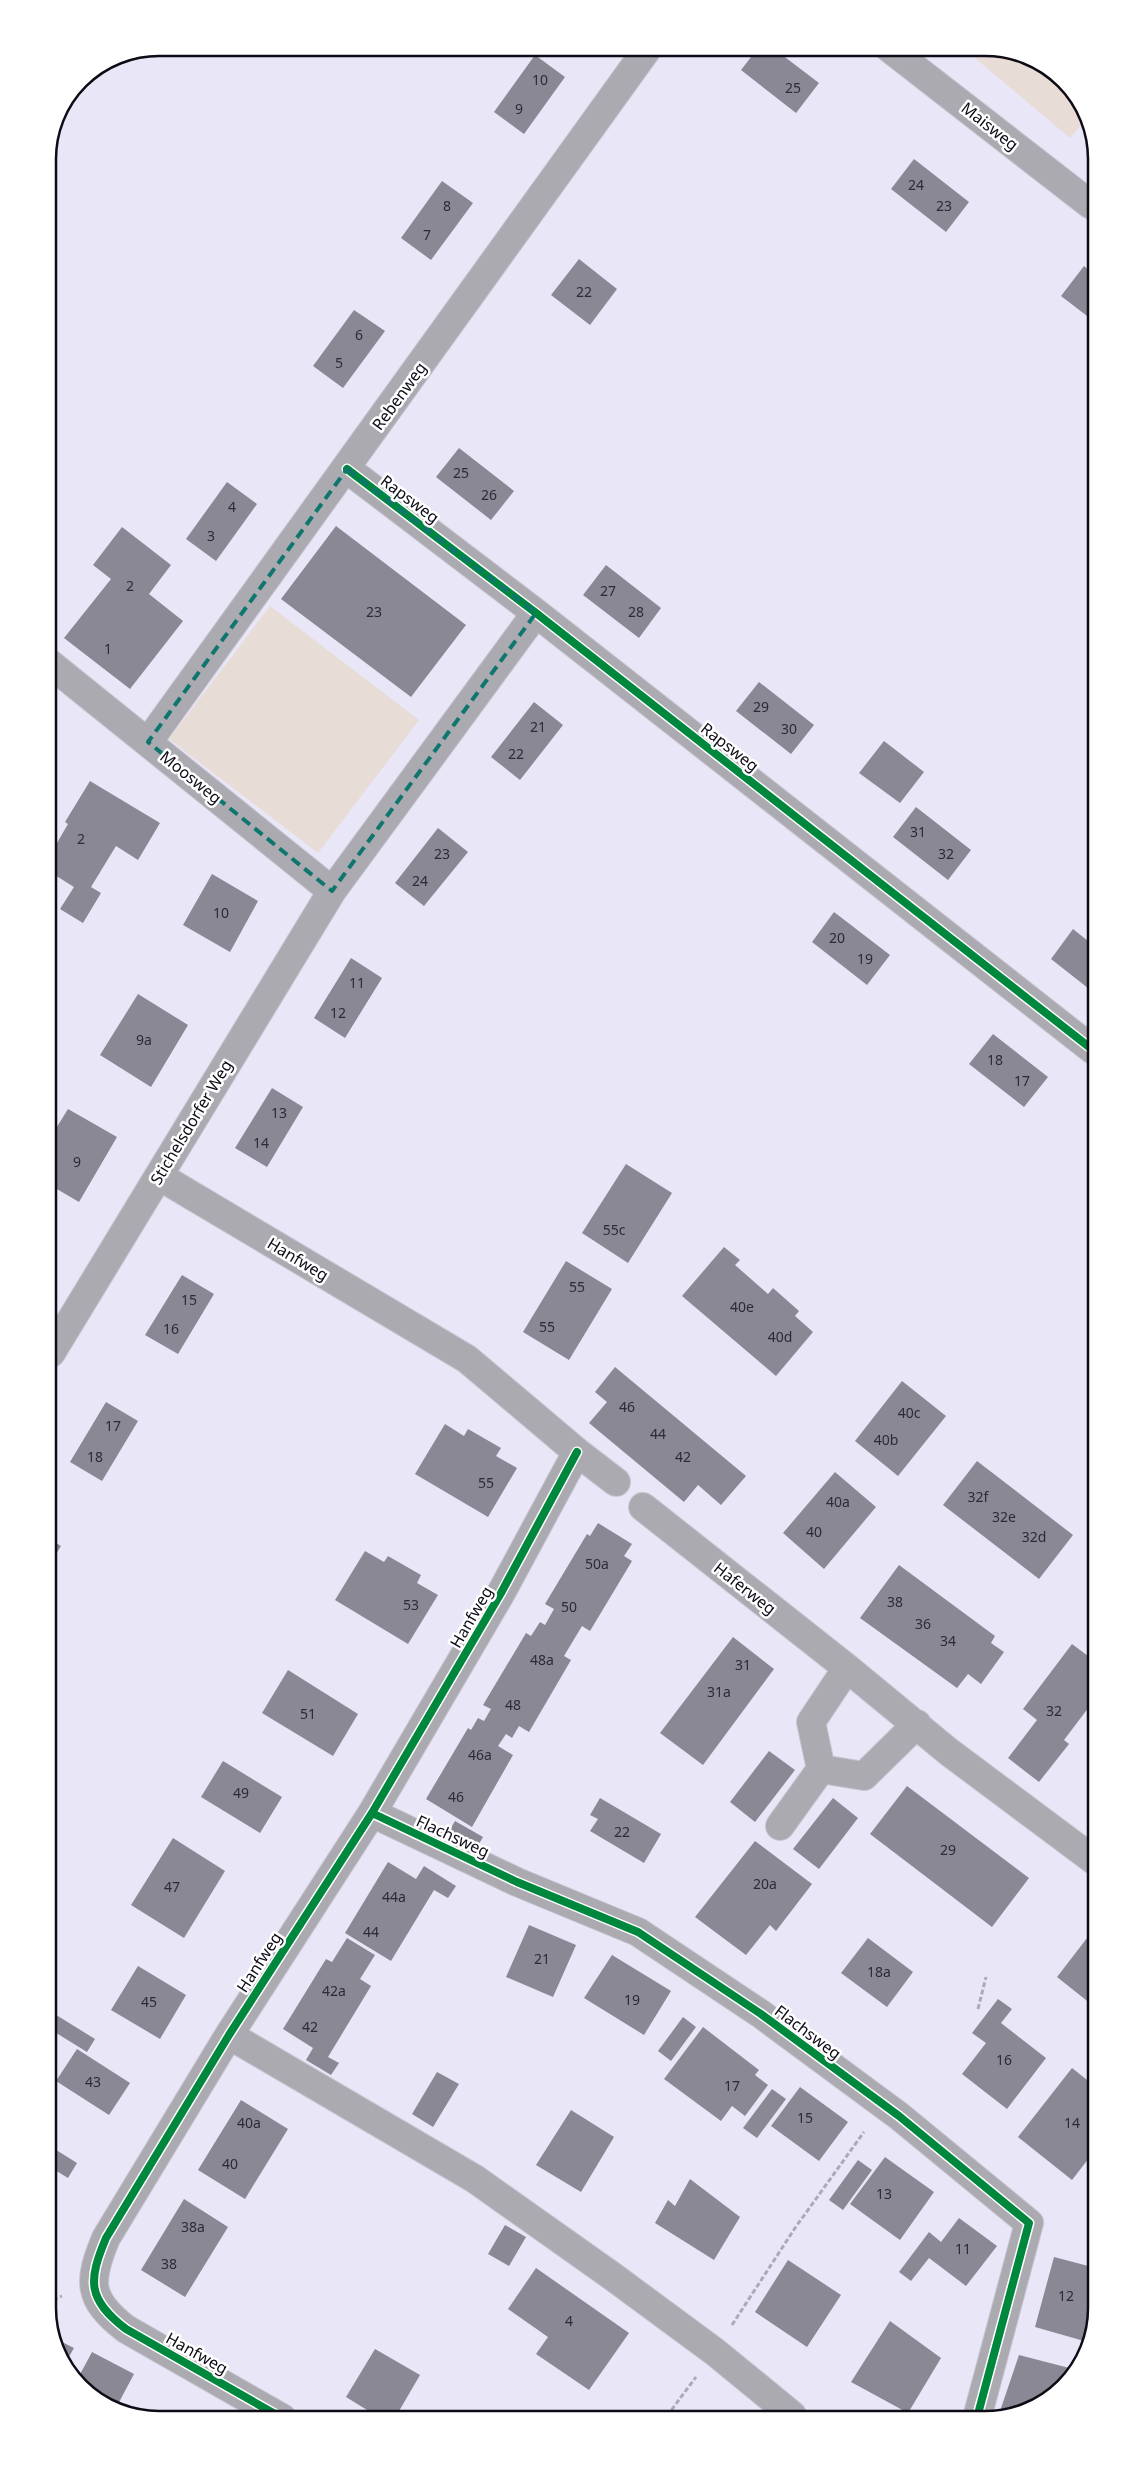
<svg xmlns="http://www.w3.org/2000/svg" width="1144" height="2467" font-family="'Noto Sans',sans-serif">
<rect width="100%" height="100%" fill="#e9e6f7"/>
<path fill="#e8dcd7" d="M 963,48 L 992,48 L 1052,70 L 1087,118 L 1070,138 Z
M 270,606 L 419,720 L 318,853 L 169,739 Z"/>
<path fill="#8b8895" d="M 758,48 L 773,48 L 819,83 L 796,113 L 741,70 Z
M 535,55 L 565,77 L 524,134 L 494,112 Z
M 914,159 L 969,202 L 946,232 L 891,189 Z
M 442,181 L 473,203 L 431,260 L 401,238 Z
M 579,259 L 617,289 L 590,325 L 551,295 Z
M 1084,266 L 1091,272 L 1091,319 L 1061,296 Z
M 354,310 L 385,331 L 343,388 L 313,366 Z
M 459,448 L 514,491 L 491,520 L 436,477 Z
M 227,482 L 257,504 L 216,561 L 186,539 Z
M 336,526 L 466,625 L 411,697 L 281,599 Z
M 122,527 L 171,565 L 149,594 L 183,621 L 130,689 L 64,638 L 111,579 L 93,565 Z
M 606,565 L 661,608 L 639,638 L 583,595 Z
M 759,682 L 814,725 L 791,754 L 736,711 Z
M 534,702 L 563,725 L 520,780 L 491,757 Z
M 884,741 L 924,772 L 900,803 L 859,773 Z
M 90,781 L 160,823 L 138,860 L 116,846 L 91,887 L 101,893 L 83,923 L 60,909 L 74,887 L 50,872 L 50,855 L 68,824 L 65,822 Z
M 916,807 L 971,850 L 948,880 L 893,837 Z
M 438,828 L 468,852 L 424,906 L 395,883 Z
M 212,874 L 258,901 L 230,952 L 183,925 Z
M 834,912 L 890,955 L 867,985 L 812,942 Z
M 1073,929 L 1093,945 L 1093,992 L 1051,959 Z
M 351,958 L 382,978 L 345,1038 L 314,1018 Z
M 138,994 L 188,1025 L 151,1087 L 100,1055 Z
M 993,1034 L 1048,1077 L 1024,1107 L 969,1064 Z
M 272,1088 L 303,1107 L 267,1167 L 235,1148 Z
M 68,1109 L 117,1137 L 79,1202 L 50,1185 L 50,1138 Z
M 626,1164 L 672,1193 L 628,1263 L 582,1233 Z
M 724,1247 L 740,1260 L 735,1265 L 768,1294 L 773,1288 L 799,1311 L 795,1316 L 813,1332 L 776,1376 L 682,1296 Z
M 566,1261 L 612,1289 L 569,1360 L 523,1332 Z
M 182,1275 L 214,1294 L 178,1354 L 145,1335 Z
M 615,1367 L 746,1476 L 721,1505 L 698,1485 L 684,1502 L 589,1423 L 607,1402 L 595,1392 Z
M 902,1381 L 946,1416 L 898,1476 L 855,1441 Z
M 106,1402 L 138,1421 L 102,1481 L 70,1462 Z
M 445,1424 L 464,1436 L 468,1429 L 501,1448 L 496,1456 L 517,1468 L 488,1517 L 415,1474 Z
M 977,1461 L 1073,1535 L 1039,1579 L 943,1505 Z
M 835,1472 L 876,1507 L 824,1569 L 783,1533 Z
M 598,1523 L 632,1544 L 624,1556 L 632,1561 L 590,1631 L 582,1626 L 564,1656 L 571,1660 L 529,1732 L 519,1726 L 512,1738 L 506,1734 L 498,1746 L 513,1755 L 472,1827 L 426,1799 L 468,1728 L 471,1730 L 478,1718 L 484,1721 L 491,1709 L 483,1705 L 526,1633 L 531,1636 L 540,1622 L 545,1625 L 554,1609 L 545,1604 L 587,1534 L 590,1536 Z
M 51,1540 L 61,1546 L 51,1562 Z
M 365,1551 L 384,1562 L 388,1556 L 421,1575 L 417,1583 L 438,1595 L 408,1644 L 335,1600 Z
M 899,1565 L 995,1636 L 991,1643 L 1004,1652 L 981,1684 L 968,1674 L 957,1688 L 860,1618 Z
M 733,1637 L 774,1669 L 703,1765 L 660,1733 Z
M 1072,1644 L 1088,1656 L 1095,1647 L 1095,1699 L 1064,1740 L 1069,1744 L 1039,1782 L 1008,1758 L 1037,1720 L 1023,1709 Z
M 288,1670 L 358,1714 L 333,1756 L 262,1713 Z
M 769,1751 L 795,1770 L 755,1822 L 730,1802 Z
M 223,1761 L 282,1797 L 260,1833 L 201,1797 Z
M 907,1786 L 1029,1878 L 992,1927 L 870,1834 Z
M 600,1798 L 661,1834 L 644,1863 L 590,1831 L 598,1819 L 590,1815 Z
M 833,1798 L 858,1818 L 819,1869 L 793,1849 Z
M 455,1821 L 483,1837 L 476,1849 L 448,1833 Z
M 173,1838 L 225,1871 L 184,1938 L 131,1905 Z
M 755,1841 L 812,1884 L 776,1931 L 770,1925 L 746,1955 L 695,1917 Z
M 388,1862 L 416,1879 L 424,1866 L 456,1886 L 448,1898 L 434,1890 L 391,1961 L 345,1933 Z
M 529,1925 L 576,1945 L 553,1997 L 506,1977 Z
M 1094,1929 L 1095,1930 L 1096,2008 L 1057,1977 Z
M 347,1938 L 375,1955 L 360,1979 L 371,1986 L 328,2057 L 339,2063 L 331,2075 L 306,2060 L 313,2048 L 283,2029 L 326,1959 L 332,1962 Z
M 868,1938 L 913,1972 L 887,2007 L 841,1973 Z
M 612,1955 L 671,1991 L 644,2035 L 584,1998 Z
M 138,1966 L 186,1995 L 160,2039 L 111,2010 Z
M 998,1999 L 1012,2009 L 1001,2023 L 1046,2058 L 1007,2109 L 962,2074 L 986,2043 L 972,2033 Z
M 53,2013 L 95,2039 L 87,2052 L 53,2031 Z
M 683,2017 L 696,2027 L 671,2061 L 658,2051 Z
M 703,2027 L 759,2070 L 755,2075 L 768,2085 L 745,2116 L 732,2106 L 721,2121 L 664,2079 Z
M 77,2049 L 130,2083 L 109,2115 L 56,2081 Z
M 1072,2068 L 1096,2087 L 1096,2149 L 1072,2180 L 1018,2137 Z
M 437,2072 L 459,2084 L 433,2127 L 412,2114 Z
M 800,2087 L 848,2122 L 819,2161 L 771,2126 Z
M 772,2089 L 786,2099 L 757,2138 L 743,2128 Z
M 241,2100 L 288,2129 L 245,2199 L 198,2170 Z
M 571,2110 L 614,2137 L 581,2192 L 536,2165 Z
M 53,2148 L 77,2163 L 68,2178 L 53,2169 Z
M 885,2157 L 934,2192 L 900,2240 L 850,2204 Z
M 858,2160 L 872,2170 L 843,2210 L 829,2200 Z
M 690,2179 L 740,2217 L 714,2260 L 655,2223 L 668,2200 L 675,2206 Z
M 184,2199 L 228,2227 L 185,2297 L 141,2270 Z
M 959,2218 L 997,2246 L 966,2286 L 929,2258 L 911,2281 L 899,2272 L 929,2232 L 941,2242 Z
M 505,2225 L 526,2237 L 509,2266 L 488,2254 Z
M 1054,2257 L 1096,2268 L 1096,2295 L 1084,2341 L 1035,2327 Z
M 788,2260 L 841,2295 L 807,2347 L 755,2312 Z
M 536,2268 L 629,2333 L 589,2390 L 536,2354 L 548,2337 L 508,2309 Z
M 890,2321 L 941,2358 L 908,2413 L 851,2382 Z
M 54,2338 L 74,2348 L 66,2362 L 54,2344 Z
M 375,2349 L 420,2375 L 395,2418 L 380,2418 L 346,2397 Z
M 92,2352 L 134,2374 L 117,2406 L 92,2397 L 78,2378 Z
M 1019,2355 L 1077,2370 L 1021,2413 L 999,2414 Z"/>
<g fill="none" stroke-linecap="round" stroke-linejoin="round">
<defs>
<path id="minor" d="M 889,48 L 1091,205
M 347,469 L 536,613 L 1093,1050
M 49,663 L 332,891
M 148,742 L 648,48
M 159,1176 L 467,1359 L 577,1452 L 616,1482
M 51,1353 L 332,891 L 536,613
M 643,1507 L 847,1668 L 949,1752 L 1095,1861
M 847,1668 L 811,1722 L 821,1769 L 864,1776 L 917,1724
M 372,1813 L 517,1882 L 638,1932 L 761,2014 L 899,2116 L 1029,2223 L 978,2414
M 780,1826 L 821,1769
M 229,2035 L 475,2179 L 612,2276 L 715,2352 L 792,2415
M 282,2418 L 126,2329 C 87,2299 88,2281 106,2238 L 229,2035 L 372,1813 L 501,1593 L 577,1452"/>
</defs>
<use href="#minor" stroke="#c7c5d1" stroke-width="30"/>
<path stroke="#adaab5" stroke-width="3" stroke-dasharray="5 2.5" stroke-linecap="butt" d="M 978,2009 L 986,1977
M 53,2300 L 62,2296
M 732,2325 L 795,2228 L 864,2132
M 667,2416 L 696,2377"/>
<use href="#minor" stroke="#abaab1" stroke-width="28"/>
<defs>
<path id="cycleway" d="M 347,469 L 536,613 L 1093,1050
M 372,1813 L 517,1882 L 638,1932 L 761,2014 L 899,2116 L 1029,2223 L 978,2414
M 282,2418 L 126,2329 C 87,2299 88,2281 106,2238 L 229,2035 L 372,1813 L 501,1593 L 577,1452"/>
</defs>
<use href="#cycleway" stroke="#fff" stroke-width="11"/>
<use href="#cycleway" stroke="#00873e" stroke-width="8"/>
</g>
<path fill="none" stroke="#0f766e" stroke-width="4" stroke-dasharray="10 6" stroke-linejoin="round" d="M 347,469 L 536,613 L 332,891 L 148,742 Z"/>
<g text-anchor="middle" stroke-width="5" stroke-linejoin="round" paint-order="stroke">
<g font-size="14" fill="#2d2a36">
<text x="540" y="85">10</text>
<text x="793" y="93">25</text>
<text x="519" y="114">9</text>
<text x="916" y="190">24</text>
<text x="447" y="211">8</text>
<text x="944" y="211">23</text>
<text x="427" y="240">7</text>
<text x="584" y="297">22</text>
<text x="359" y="340">6</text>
<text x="339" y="368">5</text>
<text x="461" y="478">25</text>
<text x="489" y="500">26</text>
<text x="232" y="512">4</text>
<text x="211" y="541">3</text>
<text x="130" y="591">2</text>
<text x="608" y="596">27</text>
<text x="374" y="617">23</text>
<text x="636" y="617">28</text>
<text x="108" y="654">1</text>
<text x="761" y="712">29</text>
<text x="538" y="732">21</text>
<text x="789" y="734">30</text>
<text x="516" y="759">22</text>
<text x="918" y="837">31</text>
<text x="81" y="844">2</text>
<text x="442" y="859">23</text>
<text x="946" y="859">32</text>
<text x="420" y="886">24</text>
<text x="221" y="918">10</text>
<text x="837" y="943">20</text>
<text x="865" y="964">19</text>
<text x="357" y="988">11</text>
<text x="338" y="1018">12</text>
<text x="144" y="1045">9a</text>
<text x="995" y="1065">18</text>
<text x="1022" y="1086">17</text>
<text x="279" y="1118">13</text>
<text x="261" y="1148">14</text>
<text x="77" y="1167">9</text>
<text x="614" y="1235">55c</text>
<text x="577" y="1292">55</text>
<text x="189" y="1305">15</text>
<text x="742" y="1312">40e</text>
<text x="547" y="1332">55</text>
<text x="171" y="1334">16</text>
<text x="780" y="1342">40d</text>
<text x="627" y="1412">46</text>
<text x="909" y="1418">40c</text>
<text x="113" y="1431">17</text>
<text x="658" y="1439">44</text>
<text x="886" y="1445">40b</text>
<text x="95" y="1462">18</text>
<text x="683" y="1462">42</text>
<text x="486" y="1488">55</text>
<text x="978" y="1502">32f</text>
<text x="838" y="1507">40a</text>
<text x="1004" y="1522">32e</text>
<text x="814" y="1537">40</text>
<text x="1034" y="1542">32d</text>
<text x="597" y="1569">50a</text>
<text x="895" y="1607">38</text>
<text x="411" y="1610">53</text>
<text x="569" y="1612">50</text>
<text x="923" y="1629">36</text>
<text x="948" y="1646">34</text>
<text x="542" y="1665">48a</text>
<text x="743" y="1670">31</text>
<text x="719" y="1697">31a</text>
<text x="513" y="1710">48</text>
<text x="1054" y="1716">32</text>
<text x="308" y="1719">51</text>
<text x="480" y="1760">46a</text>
<text x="241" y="1798">49</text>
<text x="456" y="1802">46</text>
<text x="622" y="1837">22</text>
<text x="948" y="1855">29</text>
<text x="765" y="1889">20a</text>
<text x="172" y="1892">47</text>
<text x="394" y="1902">44a</text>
<text x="371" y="1937">44</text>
<text x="542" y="1964">21</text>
<text x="879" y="1977">18a</text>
<text x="334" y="1996">42a</text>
<text x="632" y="2005">19</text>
<text x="149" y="2007">45</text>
<text x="310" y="2032">42</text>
<text x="1004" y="2065">16</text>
<text x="93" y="2087">43</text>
<text x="732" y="2091">17</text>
<text x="805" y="2123">15</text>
<text x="249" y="2128">40a</text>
<text x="1072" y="2128">14</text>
<text x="230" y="2169">40</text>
<text x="884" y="2199">13</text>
<text x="193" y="2232">38a</text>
<text x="963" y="2254">11</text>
<text x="169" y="2269">38</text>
<text x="1066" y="2301">12</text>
<text x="569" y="2326">4</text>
</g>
<g font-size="16" fill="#0e0b17" stroke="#fff">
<text transform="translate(990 126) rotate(38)" y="6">Maisweg</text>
<text transform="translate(399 396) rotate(-54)" y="6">Rebenweg</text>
<text transform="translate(410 499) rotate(37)" y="6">Rapsweg</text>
<text transform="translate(730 747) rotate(38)" y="6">Rapsweg</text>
<text transform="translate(191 777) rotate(39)" y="6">Moosweg</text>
<text transform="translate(191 1122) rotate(-59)" y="6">Stichelsdorfer Weg</text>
<text transform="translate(298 1259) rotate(31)" y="6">Hanfweg</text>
<text transform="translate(745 1588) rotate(38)" y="6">Haferweg</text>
<text transform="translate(471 1617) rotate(-60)" y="6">Hanfweg</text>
<text transform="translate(453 1836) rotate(25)" y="6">Flachsweg</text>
<text transform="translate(259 1962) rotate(-57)" y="6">Hanfweg</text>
<text transform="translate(808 2032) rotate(37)" y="6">Flachsweg</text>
<text transform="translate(197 2353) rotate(29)" y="6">Hanfweg</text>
</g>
</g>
<path d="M0 0H1144V2467H0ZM159 56H985A103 103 0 0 1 1088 159V2308A103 103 0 0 1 985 2411H159A103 103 0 0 1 56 2308V159A103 103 0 0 1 159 56Z" fill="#fff" fill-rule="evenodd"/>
<path fill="none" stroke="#0e0b17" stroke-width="2.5" d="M159 56H985A103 103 0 0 1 1088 159V2308A103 103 0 0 1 985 2411H159A103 103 0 0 1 56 2308V159A103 103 0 0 1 159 56Z"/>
</svg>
